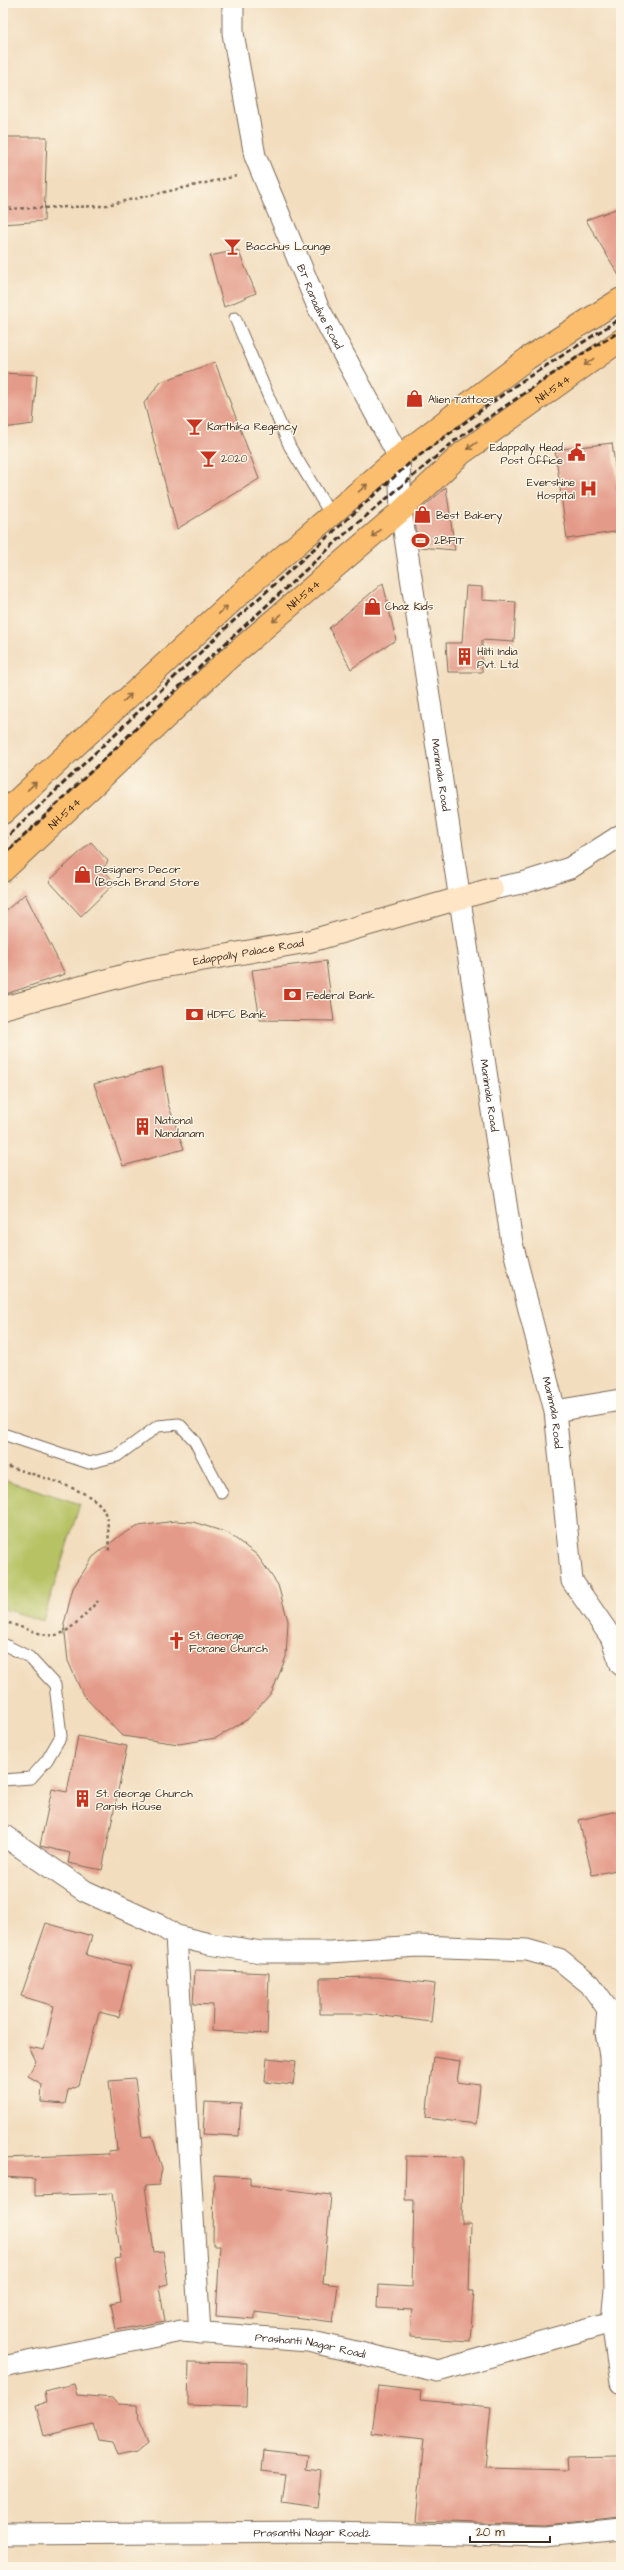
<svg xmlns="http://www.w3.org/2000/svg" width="624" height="2570" font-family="'Architects Daughter',sans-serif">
<rect width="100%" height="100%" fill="#fcf5e5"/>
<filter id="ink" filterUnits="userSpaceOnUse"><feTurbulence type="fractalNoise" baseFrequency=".025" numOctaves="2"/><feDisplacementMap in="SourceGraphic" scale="8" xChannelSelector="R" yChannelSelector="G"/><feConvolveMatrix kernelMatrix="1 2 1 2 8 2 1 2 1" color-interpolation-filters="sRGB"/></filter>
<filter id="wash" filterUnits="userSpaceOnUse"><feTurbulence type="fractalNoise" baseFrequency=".012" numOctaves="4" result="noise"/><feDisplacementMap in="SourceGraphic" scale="16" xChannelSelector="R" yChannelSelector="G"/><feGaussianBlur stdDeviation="0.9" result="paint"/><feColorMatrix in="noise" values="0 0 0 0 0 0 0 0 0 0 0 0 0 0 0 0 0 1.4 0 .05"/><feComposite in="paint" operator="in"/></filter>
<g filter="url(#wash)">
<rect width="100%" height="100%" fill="#f2ddbe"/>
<path fill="#b6c264" stroke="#787641" d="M 3,1479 L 80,1504 L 43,1621 L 3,1609 Z"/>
<g id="blocks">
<path fill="#e49a88" d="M 3,137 L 47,137 L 44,221 L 3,224 Z
M 621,207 L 621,279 L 586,220 Z
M 238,250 L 256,293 L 224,307 L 210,256 Z
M 215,362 L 259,479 L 177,529 L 144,403 L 161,382 Z
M 3,373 L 37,375 L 33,424 L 3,428 Z
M 612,443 L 621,510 L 621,531 L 567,539 L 555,450 Z
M 446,487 L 455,550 L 419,547 L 414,516 Z
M 383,583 L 396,640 L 351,669 L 329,628 Z
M 466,586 L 482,587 L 482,600 L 516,602 L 514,642 L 482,640 L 482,672 L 448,672 L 446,643 L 462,643 Z
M 91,842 L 108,861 L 103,869 L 115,883 L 81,916 L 49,881 Z
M 25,894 L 65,974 L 3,995 L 3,913 Z
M 326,961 L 334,1021 L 260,1020 L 252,970 Z
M 162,1067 L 168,1104 L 184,1149 L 123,1166 L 94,1084 Z
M 175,1521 L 193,1522 L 228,1533 L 257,1555 L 278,1585 L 288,1621 L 286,1657 L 272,1692 L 248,1719 L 216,1738 L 179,1744 L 122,1736 L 83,1695 L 68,1661 L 64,1624 L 73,1588 L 93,1557 L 122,1534 L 139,1526 Z
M 78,1736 L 127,1746 L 102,1870 L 68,1863 L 70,1853 L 40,1846 L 52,1789 L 67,1792 Z
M 621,1810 L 621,1869 L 592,1875 L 579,1820 Z
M 46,1923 L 92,1936 L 86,1955 L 131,1966 L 119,2017 L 99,2012 L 79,2085 L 68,2090 L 65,2104 L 41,2102 L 42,2084 L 28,2076 L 36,2061 L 29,2047 L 44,2050 L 54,2006 L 21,1996 Z
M 195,1970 L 269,1973 L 267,2034 L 212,2031 L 213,2005 L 193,2004 Z
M 378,1977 L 435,1984 L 431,2022 L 368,2014 L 320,2014 L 320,1978 Z
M 433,2057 L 460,2061 L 457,2082 L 480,2085 L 476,2124 L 426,2118 Z
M 267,2058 L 296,2061 L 293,2085 L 265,2082 Z
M 135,2079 L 142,2137 L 152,2136 L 162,2168 L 159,2185 L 145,2186 L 154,2252 L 163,2251 L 168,2284 L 159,2286 L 165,2321 L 116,2330 L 111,2303 L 121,2301 L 115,2259 L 121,2258 L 112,2193 L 35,2196 L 35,2179 L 3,2177 L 3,2158 L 109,2154 L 108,2151 L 117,2150 L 109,2081 Z
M 205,2102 L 241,2104 L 239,2136 L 203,2134 Z
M 406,2156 L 463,2157 L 462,2224 L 471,2224 L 469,2291 L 474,2291 L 470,2341 L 410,2337 L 412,2310 L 377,2308 L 378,2285 L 412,2287 L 414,2200 L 405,2200 Z
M 214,2175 L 250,2177 L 250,2185 L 331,2195 L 323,2283 L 338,2285 L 333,2322 L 255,2312 L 255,2319 L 216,2316 L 220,2245 L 213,2245 Z
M 189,2362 L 247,2363 L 246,2407 L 188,2405 Z
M 74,2384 L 77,2395 L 112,2398 L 117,2404 L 138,2405 L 139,2422 L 148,2442 L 136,2452 L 117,2456 L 112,2442 L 98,2440 L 93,2424 L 44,2436 L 36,2405 L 46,2403 L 44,2391 Z
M 378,2386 L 421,2391 L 420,2400 L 491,2407 L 485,2468 L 568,2470 L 567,2458 L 618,2457 L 619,2517 L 545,2525 L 416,2521 L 424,2439 L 372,2433 Z
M 263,2450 L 308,2455 L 306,2469 L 321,2471 L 317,2508 L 282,2503 L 286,2474 L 261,2471 Z"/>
</g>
</g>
<g filter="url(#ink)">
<use href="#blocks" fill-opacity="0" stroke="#7b6956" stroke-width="1"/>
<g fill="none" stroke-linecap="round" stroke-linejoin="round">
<defs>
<path id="lane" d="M 235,318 L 290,447 L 331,515
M 3,1434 L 89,1463 L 117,1456 L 158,1426 L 179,1424 L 194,1440 L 222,1493
M 3,1644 L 29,1657 L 55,1685 L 61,1736 L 47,1760 L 31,1778 L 3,1780"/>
<g id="street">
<path id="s1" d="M 233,3 L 233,33 L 255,156 L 318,307 L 399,457 L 401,511 L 512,1243 L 555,1411 L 572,1581 L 611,1637 L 621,1665"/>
<path d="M 492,889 L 526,882 L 570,868 L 621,835"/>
<path d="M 555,1411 L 621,1400"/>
<path d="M 3,1835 L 85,1891 L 161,1926 L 176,1936 L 209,1944 L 262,1952 L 330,1952 L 418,1946 L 527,1950 L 559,1959 L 590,1984 L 608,2009 L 606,2032"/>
<path d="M 176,1936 L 200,2333"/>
<path d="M 619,2027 L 606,2032 L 610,2056 L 615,2289 L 612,2322 L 621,2383"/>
<path id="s2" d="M 3,2367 L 181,2331 L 308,2341 L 438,2371 L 612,2322"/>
<path id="s3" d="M 3,2534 L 330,2532 L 545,2537 L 621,2529"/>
</g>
<g id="secondary">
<path id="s4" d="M 3,1008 L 148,969 L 310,941 L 492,889"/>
</g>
<g id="primary">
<path d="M 3,813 L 252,583 L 401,455 L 528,358 L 621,299"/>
<path id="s5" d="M 3,871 L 227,660 L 401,511 L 461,454 L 621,340"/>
</g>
</defs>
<use href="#lane" stroke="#7b6956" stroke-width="13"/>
<use href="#street" stroke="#7b6956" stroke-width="23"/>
<use href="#secondary" stroke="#7b6956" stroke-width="24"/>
<use href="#primary" stroke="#7b6956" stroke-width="24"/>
<path stroke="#7b6956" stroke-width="2.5" stroke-dasharray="3 3" stroke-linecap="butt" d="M 3,209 L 102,206 L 237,176
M 3,1465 C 27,1473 88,1488 102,1507 C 110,1519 108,1539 109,1553
M 3,1621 C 60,1640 55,1646 98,1601"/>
<use href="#lane" stroke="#fff" stroke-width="11"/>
<use href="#street" stroke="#fff" stroke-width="21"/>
<use href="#secondary" stroke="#fde5c5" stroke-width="22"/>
<use href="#primary" stroke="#fbbd6e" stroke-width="22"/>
<path stroke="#3b2a1e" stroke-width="3" stroke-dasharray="6 3" stroke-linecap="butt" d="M 3,841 L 228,626 L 412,461 L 516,385 L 621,318
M 3,856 L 205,662 L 346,533 L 457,439 L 585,352 L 621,331"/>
</g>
<defs><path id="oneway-shaft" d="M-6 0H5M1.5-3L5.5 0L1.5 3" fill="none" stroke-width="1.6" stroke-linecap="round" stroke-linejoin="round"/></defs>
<g stroke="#916c42">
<use href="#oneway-shaft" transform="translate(589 362) rotate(144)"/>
<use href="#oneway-shaft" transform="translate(472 446) rotate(144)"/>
<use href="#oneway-shaft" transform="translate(363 488) rotate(-41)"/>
<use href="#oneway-shaft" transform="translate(376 533) rotate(139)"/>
<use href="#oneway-shaft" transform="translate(223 610) rotate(-43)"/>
<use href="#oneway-shaft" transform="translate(277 618) rotate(139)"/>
<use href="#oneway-shaft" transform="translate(127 698) rotate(-43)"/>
<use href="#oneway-shaft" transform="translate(32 786) rotate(-43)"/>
</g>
</g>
<defs>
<symbol id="bar-bare" viewBox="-9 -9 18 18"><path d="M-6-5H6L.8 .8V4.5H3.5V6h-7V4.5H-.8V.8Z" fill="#c8321e" stroke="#fcf5e5" stroke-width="2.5" paint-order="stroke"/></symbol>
<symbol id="shop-bare" viewBox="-9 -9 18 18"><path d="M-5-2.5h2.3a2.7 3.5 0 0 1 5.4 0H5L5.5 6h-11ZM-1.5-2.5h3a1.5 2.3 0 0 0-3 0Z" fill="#c8321e" stroke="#fcf5e5" stroke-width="2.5" paint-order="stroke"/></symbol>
<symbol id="civic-bare" viewBox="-9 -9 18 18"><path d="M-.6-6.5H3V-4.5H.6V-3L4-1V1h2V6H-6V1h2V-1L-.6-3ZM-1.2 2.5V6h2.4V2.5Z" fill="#c8321e" stroke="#fcf5e5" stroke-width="2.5" paint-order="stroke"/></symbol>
<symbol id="hospital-bare" viewBox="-9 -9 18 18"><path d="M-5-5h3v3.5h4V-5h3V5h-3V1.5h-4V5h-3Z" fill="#c8321e" stroke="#fcf5e5" stroke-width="2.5" paint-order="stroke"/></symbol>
<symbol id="stadium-bare" viewBox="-9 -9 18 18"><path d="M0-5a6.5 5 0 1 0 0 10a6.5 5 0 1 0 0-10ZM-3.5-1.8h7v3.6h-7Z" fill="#c8321e" stroke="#fcf5e5" stroke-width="2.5" paint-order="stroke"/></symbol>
<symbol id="building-bare" viewBox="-9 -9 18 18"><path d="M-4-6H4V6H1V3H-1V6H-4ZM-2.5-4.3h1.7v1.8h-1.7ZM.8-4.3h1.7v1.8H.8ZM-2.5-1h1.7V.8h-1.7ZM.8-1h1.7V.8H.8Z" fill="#c8321e" stroke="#fcf5e5" stroke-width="2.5" paint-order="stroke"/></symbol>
<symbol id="bank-bare" viewBox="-9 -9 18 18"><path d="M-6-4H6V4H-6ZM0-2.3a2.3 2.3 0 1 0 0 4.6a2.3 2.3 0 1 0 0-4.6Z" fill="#c8321e" stroke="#fcf5e5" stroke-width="2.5" paint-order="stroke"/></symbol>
<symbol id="church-bare" viewBox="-9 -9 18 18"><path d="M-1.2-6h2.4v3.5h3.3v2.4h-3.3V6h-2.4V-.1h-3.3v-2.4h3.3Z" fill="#c8321e" stroke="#fcf5e5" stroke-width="2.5" paint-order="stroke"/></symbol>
</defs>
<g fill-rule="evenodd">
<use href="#bar-bare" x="220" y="234" width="25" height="25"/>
<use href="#shop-bare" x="402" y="386" width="25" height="25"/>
<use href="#bar-bare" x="182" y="414" width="25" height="25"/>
<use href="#civic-bare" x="564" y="440" width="25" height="25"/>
<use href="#bar-bare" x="196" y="446" width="25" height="25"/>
<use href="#hospital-bare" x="576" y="476" width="25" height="25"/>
<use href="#shop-bare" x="410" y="502" width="25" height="25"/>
<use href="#stadium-bare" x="408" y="528" width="25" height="25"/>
<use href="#shop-bare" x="360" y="594" width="25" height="25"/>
<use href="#building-bare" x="452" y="644" width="25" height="25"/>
<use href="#shop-bare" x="70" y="862" width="25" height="25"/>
<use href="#bank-bare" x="280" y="982" width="25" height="25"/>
<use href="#bank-bare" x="182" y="1002" width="25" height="25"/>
<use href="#building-bare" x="130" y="1114" width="25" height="25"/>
<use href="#church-bare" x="164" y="1628" width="25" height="25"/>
<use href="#building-bare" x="70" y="1786" width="25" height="25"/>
</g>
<g text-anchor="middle" stroke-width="3" stroke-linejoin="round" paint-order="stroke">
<g font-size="11" fill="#3b2a1e" stroke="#fcf5e5" text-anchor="start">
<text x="246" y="250">Bacchus Lounge</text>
<text x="428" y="403">Alien Tattoos</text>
<text x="207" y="430">Karthika Regency</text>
<text x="563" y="451" text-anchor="end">Edappally Head<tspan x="563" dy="13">Post Office</tspan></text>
<text x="221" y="462">2020</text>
<text x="575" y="486" text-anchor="end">Evershine<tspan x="575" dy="13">Hospital</tspan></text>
<text x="436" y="519">Best Bakery</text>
<text x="434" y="544">2BFIT</text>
<text x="385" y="610">Chaz Kids</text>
<text x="477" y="655">Hilti India<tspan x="477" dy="13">Pvt. Ltd.</tspan></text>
<text x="95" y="873">Designers Decor<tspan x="95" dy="13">(Bosch Brand Store</tspan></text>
<text x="306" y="999">Federal Bank</text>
<text x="207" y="1018">HDFC Bank</text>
<text x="155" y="1124">National<tspan x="155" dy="13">Nandanam</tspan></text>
<text x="189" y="1639">St. George<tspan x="189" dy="13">Forane Church</tspan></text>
<text x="96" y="1797">St. George Church<tspan x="96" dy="13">Parish House</tspan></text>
</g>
<g font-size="11" fill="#3b2a1e" stroke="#fcf5e5">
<text dy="4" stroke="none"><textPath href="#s1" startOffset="319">BT Ranadive Road</textPath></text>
<text dy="4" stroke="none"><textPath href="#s5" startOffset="732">NH-544</textPath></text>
<text dy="4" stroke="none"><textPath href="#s5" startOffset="408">NH-544</textPath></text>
<text dy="4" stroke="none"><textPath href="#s1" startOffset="810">Manimala Road</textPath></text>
<text dy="4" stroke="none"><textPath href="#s5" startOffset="84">NH-544</textPath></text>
<text dy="4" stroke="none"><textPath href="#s4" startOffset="252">Edappally Palace Road</textPath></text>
<text dy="4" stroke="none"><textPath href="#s1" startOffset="1134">Manimala Road</textPath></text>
<text dy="4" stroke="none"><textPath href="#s1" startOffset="1458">Manimala Road</textPath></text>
<text dy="4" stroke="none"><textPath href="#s2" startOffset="312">Prashanti Nagar Road1</textPath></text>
<text dy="4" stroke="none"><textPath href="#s3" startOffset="309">Prasanthi Nagar Road2</textPath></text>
</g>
</g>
<rect width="624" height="2570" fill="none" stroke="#fcf5e5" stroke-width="16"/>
<path d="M470 2536v6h80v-6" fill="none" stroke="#3b2a1e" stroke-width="2"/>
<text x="476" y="2536" font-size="12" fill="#3b2a1e" stroke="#fcf5e5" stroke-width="3" paint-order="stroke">20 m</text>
</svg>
